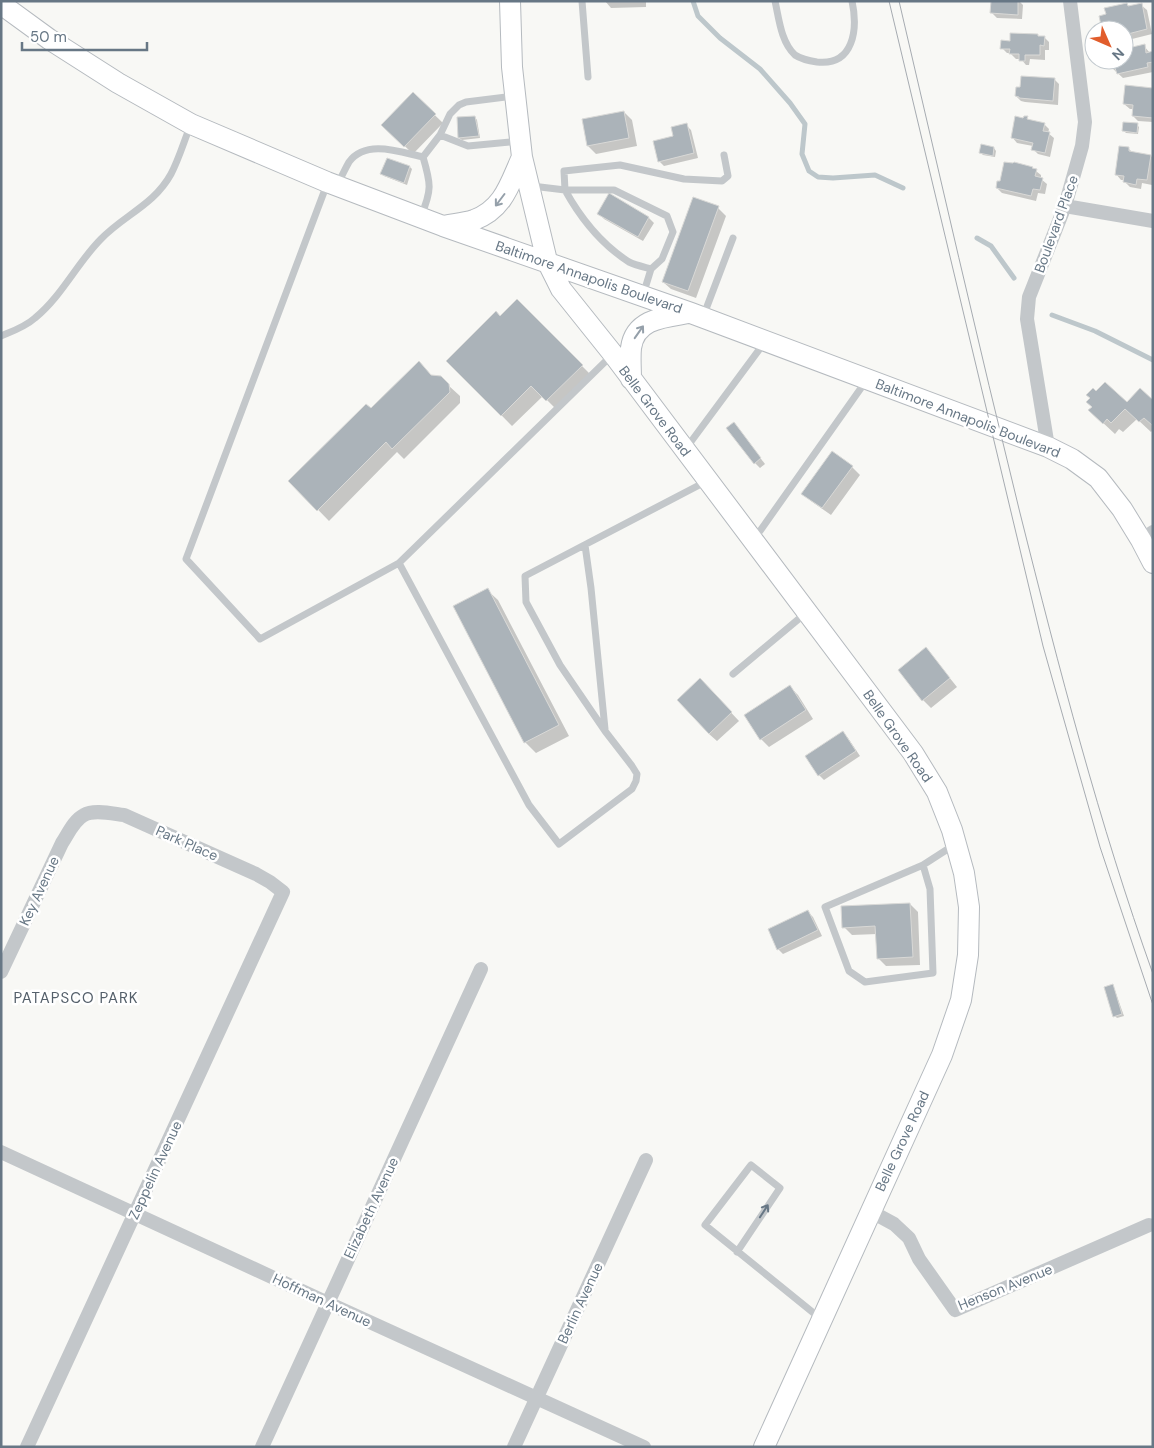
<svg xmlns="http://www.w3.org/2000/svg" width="1154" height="1448" font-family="'DM Sans',sans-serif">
<rect width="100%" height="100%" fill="#f8f8f5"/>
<path fill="#0003" d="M 605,1 L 646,1 L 646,7 L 611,8 Z
M 992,1 L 1019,1 L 1023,5 L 1022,19 L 997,18 L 992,13 Z
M 1127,4 L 1130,7 L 1141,5 L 1147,10 L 1152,34 L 1124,41 L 1124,30 L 1103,30 L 1107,15 Z
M 1044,37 L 1049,42 L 1049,50 L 1045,50 L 1045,60 L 1030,59 L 1029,65 L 1026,65 L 1021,59 L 1016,59 L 1010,53 L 1007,53 L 1002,48 L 1011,42 Z
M 1144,46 L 1150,53 L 1153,52 L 1153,72 L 1123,78 L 1112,68 L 1110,60 L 1124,60 L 1124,50 Z
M 1054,79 L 1059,84 L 1058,105 L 1025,102 L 1021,101 L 1016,96 Z
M 1153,90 L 1153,122 L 1138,121 L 1133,116 L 1134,109 L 1130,109 L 1124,104 Z
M 413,94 L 443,123 L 413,154 L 383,125 Z
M 624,112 L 632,120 L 637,146 L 596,154 L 588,146 L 583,120 Z
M 475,117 L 477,120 L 480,138 L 462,140 L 459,138 Z
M 1027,118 L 1030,121 L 1044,124 L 1049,129 L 1048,133 L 1054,138 L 1050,157 L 1038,154 L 1033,149 L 1033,146 L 1017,143 L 1012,137 L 1024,120 Z
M 686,125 L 691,130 L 698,158 L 664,166 L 659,161 L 675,137 Z
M 1137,125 L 1139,127 L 1138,134 L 1126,133 L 1124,131 Z
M 994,148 L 996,151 L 995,157 L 983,155 L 981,153 Z
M 1129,149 L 1133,153 L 1151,156 L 1153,158 L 1152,185 L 1142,183 L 1141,189 L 1130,187 L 1125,182 L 1125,180 L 1121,180 L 1116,174 Z
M 388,159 L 410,167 L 412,169 L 407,185 L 384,176 L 381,173 Z
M 1032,168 L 1041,175 L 1041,179 L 1047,184 L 1045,194 L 1038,193 L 1036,201 L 1002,193 L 997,188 L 1001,182 Z
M 609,195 L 649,218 L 654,223 L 643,241 L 604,219 L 599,213 Z
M 718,208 L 726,216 L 696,298 L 671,289 L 663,282 Z
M 517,301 L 592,376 L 558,411 L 543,396 L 512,426 L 448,361 L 501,317 Z
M 419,362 L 432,376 L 448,385 L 460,396 L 460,403 L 404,459 L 397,452 L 329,521 L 290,481 L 371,410 Z
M 1153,402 L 1153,430 L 1151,432 L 1137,419 L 1123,432 L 1119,429 L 1115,434 L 1101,421 L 1127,404 Z
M 738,429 L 765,464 L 760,468 L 755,463 Z
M 852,467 L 860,475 L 831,515 L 811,501 L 803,493 Z
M 487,590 L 498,600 L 569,736 L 536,753 L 525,742 Z
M 933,657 L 957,687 L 931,708 L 923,700 Z
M 790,687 L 798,695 L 813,719 L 769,747 L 761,739 Z
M 708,688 L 739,721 L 717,741 L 709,734 Z
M 843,732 L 848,738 L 860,756 L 824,780 L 819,775 Z
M 910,904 L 918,912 L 920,965 L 886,966 L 878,958 L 877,934 L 852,935 L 844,927 Z
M 808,912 L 813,917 L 822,936 L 783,954 L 778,949 Z
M 1112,986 L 1114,988 L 1124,1016 L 1117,1018 L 1115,1016 Z"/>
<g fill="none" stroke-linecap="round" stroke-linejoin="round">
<path stroke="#bdc7cb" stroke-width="5" d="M 693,1 L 698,16 L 720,38 L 760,69 L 790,103 L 805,124 L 802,154 L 809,171 L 818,177 L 833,178 L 875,175 L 903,188
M 977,238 L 991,246 L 1014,278
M 1052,315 L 1095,331 L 1153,360"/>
</g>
<path fill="#abb3b9" stroke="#d9d9d7" d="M 991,1 L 1018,1 L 1018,15 L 990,13 Z
M 1127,3 L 1128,6 L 1142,3 L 1147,29 L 1124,35 L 1124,30 L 1102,30 L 1099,16 L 1106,14 L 1104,8 Z
M 1010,33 L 1038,34 L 1038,36 L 1045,36 L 1044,46 L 1040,45 L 1040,55 L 1025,55 L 1025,61 L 1019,61 L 1019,54 L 1009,54 L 1010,49 L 1000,49 L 1001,40 L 1010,41 Z
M 1145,44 L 1146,53 L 1153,51 L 1153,62 L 1147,63 L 1148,67 L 1117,74 L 1115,68 L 1111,68 L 1109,60 L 1124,60 L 1124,49 Z
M 1021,76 L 1055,78 L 1053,101 L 1019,98 L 1019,97 L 1015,96 L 1016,87 L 1020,87 Z
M 1125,85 L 1153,88 L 1153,118 L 1132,116 L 1133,105 L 1123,104 Z
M 413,92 L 436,114 L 404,147 L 381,125 Z
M 624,111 L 629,138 L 587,146 L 582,119 Z
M 475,116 L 479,136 L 458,138 L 457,117 Z
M 1015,116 L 1023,118 L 1024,116 L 1028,116 L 1027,119 L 1045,123 L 1043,131 L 1050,132 L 1045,153 L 1031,150 L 1033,143 L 1011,138 Z
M 1123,122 L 1138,123 L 1137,133 L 1122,131 Z
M 687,123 L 694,153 L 658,162 L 653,141 L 673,136 L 671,127 Z
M 981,144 L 994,147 L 993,156 L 979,153 Z
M 1119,146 L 1129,147 L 1129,151 L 1151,155 L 1147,180 L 1137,179 L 1136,185 L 1123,182 L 1124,176 L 1115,175 Z
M 387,158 L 410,166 L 404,183 L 380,174 Z
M 1004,162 L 1013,163 L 1014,162 L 1033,167 L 1032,168 L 1037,169 L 1035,176 L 1043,178 L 1040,190 L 1033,189 L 1031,196 L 996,188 L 997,181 L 1000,181 Z
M 609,193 L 649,217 L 638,237 L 597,214 Z
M 693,197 L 719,206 L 688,291 L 662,282 Z
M 517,299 L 583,365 L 546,401 L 531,386 L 501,416 L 446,361 L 496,311 L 500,316 Z
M 419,361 L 431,375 L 441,376 L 449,384 L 450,392 L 392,449 L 386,442 L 317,511 L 288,481 L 366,404 L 371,408 Z
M 1105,382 L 1127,402 L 1140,388 L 1153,400 L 1153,426 L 1144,418 L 1139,422 L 1125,409 L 1111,423 L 1107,419 L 1103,424 L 1088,410 L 1092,407 L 1086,402 L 1090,398 L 1086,395 L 1093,388 L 1096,391 Z
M 734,422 L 761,458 L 754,464 L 726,428 Z
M 832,451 L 853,466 L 822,508 L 801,494 Z
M 488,588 L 559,725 L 524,743 L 453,606 Z
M 926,647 L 950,678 L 922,701 L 898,670 Z
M 700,678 L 732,712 L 709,734 L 677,700 Z
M 790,685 L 806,710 L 760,740 L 744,715 Z
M 843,731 L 856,751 L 818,776 L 805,756 Z
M 910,903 L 913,957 L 877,959 L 875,926 L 842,928 L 841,906 Z
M 808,910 L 818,930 L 777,950 L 768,929 Z
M 1113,984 L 1122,1014 L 1113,1017 L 1104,987 Z"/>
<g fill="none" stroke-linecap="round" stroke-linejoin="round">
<defs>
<path id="secondary" d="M 510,1 L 512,67 L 522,157 L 547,261 L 561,289 L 613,354 L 913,753 L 937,792 L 952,830 L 964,873 L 969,907 L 968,955 L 961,1000 L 942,1055 L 764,1447
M 1,4 L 49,39 L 118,83 L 191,124 L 327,182 L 443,226 L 691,313 L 1048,447 L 1072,459 L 1098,478 L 1122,509 L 1141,540 L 1153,563
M 444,226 C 454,224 465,223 474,220 C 504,209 510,183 522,157
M 631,379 C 631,369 630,358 631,348 C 635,318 666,317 689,313"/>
</defs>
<use href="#secondary" stroke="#b5babf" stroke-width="22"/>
<path stroke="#c3c7ca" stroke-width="7" d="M 582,1 L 588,77
M 775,1 C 779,19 781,42 795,55 C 801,59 810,61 817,62 C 854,66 858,29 852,1
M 514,96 L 466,102 L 459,105 L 450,114 L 440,135 L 468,146 L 520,141
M 423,157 L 440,135
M 338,183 C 342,176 345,169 349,162 C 366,139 400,152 423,157 C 431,184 432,190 421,216
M 327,184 L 186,559 L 260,639 L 399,563 L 611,356
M 532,186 L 565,190 C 581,219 601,244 629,262 C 635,265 644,267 651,269 L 662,259 L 673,232 L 667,216 L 614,190 L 565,190 L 564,171 L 620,165 L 684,179 L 722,181 L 728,176 L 724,155
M 643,295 L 651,269
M 703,317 L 733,238
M 1,336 C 13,331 25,327 35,318 C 62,296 77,263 101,239 C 124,215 154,205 171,174 C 179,159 184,141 191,124
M 687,447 L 764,343
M 755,538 L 866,381
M 585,545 L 591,588 L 605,729
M 399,563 L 529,805 L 559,844 L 632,789 L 636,781 L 637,774 L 632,766 L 605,731 L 560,665 L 526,602 L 525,576 L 707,481
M 733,674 L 807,612
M 923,865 L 930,889 L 933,973 L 865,982 L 849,971 L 825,907 L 923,865 L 954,845
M 737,1252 L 780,1188 L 751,1165 L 705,1225 L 821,1319"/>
<path stroke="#c3c7ca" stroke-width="14" d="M 1065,206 L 1153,221
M 1048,447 L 1027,319 L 1029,297 L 1065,206 L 1082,146 L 1085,122 L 1070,1
M 1141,540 L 1153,532
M 1,972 L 62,843 C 68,834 74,820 84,815 C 94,809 114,814 124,815 L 256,874 L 270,882 L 283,892 L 27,1447
M 1,1152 L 328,1303 L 644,1447
M 870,1211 L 894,1224 L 909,1238 L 919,1259 L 955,1310 L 1149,1225
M 262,1447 L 481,969
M 514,1447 L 646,1160"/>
<use href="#secondary" stroke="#fff" stroke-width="20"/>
<path stroke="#a6abb1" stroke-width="1" d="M 889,1 L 1043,646 L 1100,847 L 1153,1005
M 899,1 C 939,172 978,343 1020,513 C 1059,668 1099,823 1153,974"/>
</g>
<defs><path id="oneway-shaft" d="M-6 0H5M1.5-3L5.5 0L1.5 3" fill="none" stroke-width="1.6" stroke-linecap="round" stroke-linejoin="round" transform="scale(1.25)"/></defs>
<g stroke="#95a0aa">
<use href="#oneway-shaft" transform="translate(500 200) rotate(127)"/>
<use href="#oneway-shaft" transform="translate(639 332) rotate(-55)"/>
</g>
<use stroke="#677785" href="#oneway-shaft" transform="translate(764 1211) rotate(-57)"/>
<g text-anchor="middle" stroke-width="5" stroke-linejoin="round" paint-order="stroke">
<g font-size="14" fill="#677785" stroke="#fff">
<text transform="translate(1056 224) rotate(-70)" y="5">Boulevard Place</text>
<text transform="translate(589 277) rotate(19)" y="5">Baltimore Annapolis Boulevard</text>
<text transform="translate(655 411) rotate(53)" y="5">Belle Grove Road</text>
<text transform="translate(968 418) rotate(21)" y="5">Baltimore Annapolis Boulevard</text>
<text transform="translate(898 736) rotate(55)" y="5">Belle Grove Road</text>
<text transform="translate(187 843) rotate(24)" y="5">Park Place</text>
<text transform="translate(39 891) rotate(-65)" y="5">Key Avenue</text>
<text transform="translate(902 1141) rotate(-65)" y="5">Belle Grove Road</text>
<text transform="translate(155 1170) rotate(-65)" y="5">Zeppelin Avenue</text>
<text transform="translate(371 1208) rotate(-65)" y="5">Elizabeth Avenue</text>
<text transform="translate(1005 1287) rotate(-22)" y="5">Henson Avenue</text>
<text transform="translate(322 1300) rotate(25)" y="5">Hoffman Avenue</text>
<text transform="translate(580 1303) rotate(-65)" y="5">Berlin Avenue</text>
</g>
<g font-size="15" letter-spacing="1" fill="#55606b" stroke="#fff">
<text x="76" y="1003">PATAPSCO PARK</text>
</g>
</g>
<rect width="1154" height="1448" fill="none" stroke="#677785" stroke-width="5"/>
<g transform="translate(1109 45) rotate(135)"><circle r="24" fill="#ffffff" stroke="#c2c9ce"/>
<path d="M0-4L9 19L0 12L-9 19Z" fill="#e15d2c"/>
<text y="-8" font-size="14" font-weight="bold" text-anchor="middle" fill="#677785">N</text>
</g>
<path d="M22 42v8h125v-8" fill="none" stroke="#677785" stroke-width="2.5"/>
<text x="30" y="42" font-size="15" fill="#677785" stroke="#ffffff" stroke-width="4" paint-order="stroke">50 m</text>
</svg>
